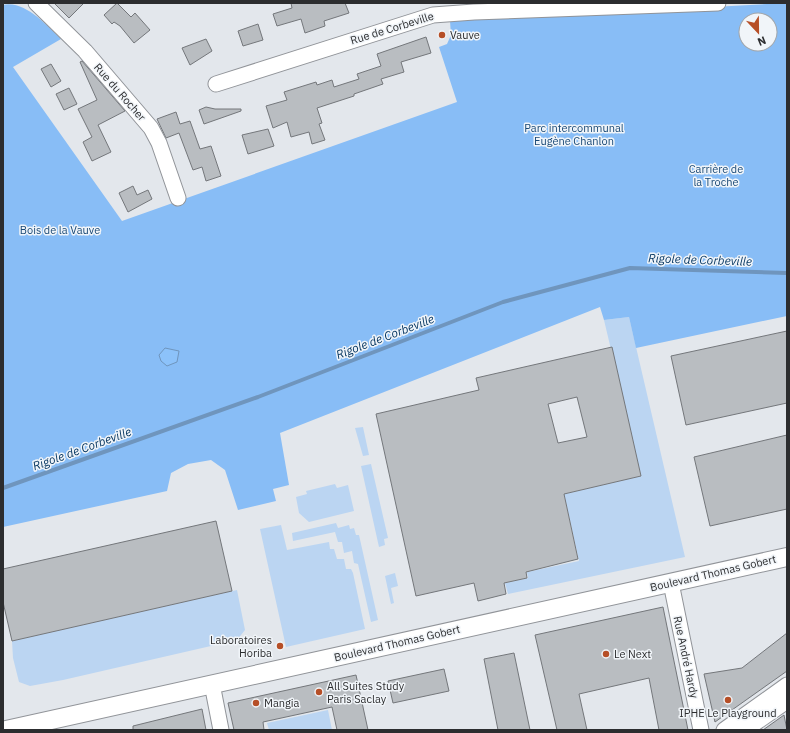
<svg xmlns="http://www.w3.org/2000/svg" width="790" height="733" font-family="'IBM Plex Sans',sans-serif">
<rect width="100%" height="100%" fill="#e3e7ec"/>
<path fill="#bbd5f2" d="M 629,317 L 685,557 L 508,594 L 505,583 L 528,578 L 527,572 L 579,561 L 564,494 L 641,476 L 604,320 Z
M 363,427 L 369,455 L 363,456 L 355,428 Z
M 371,464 L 388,538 L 384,539 L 385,545 L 379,547 L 361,466 Z
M 335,484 L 337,488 L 348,485 L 354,511 L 309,522 L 299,513 L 296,497 L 307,494 L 306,491 Z
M 336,523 L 338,528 L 349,525 L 350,529 L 354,528 L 356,535 L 359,535 L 378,620 L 371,622 L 358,564 L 354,563 L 352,551 L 344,553 L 342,542 L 338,542 L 335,532 L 293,541 L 292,533 Z
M 281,525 L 287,550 L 329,542 L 330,549 L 334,549 L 337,559 L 344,559 L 346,569 L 351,569 L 353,573 L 365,629 L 286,647 L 260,529 Z
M 395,573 L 398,586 L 391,588 L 394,603 L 391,604 L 385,576 Z
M 237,590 L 245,630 L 237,640 L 63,680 L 30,686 L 19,682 L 13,658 L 12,641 Z
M 328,710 L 332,730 L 269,730 L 267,723 Z"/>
<path fill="#88bdf6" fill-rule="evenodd" d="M 787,3 L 787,316 L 636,348 L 629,317 L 604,320 L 600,307 L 280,433 L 289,485 L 273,489 L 276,501 L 238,510 L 225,470 L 211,460 L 188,464 L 171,473 L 167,491 L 3,527 L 3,5 C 25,0 47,26 61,39 L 13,67 L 122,221 L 457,102 L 439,47 L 447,44 L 451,35 L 450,21 ZM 746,20 L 770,20 L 770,44 L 746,44 Z"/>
<path fill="#8cc2fa" stroke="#6f95bd" d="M 165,348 L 179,351 L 177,362 L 167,366 L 161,361 L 159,355 Z"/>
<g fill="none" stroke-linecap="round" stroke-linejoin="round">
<path stroke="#6f95bd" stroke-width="4" d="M 3,488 L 258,397 L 503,302 L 630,268 L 787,273"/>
</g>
<path fill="#b9bdc1" stroke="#74777b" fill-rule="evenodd" d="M 54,3 L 84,3 L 69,18 Z
M 117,3 L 131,17 L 135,13 L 150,30 L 134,43 L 120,26 L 114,22 L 112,24 L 104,15 Z
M 291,3 L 345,3 L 349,13 L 324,21 L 325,26 L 305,33 L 301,19 L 277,26 L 273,14 L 292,8 Z
M 258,24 L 263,40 L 243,46 L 238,31 Z
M 426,37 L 431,53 L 401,62 L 404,72 L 381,79 L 383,84 L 354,94 L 354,96 L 317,108 L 322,123 L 319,124 L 325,140 L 312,144 L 309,132 L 291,137 L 287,122 L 273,128 L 266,106 L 287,100 L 284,92 L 316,82 L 317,85 L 332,80 L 334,87 L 359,79 L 357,74 L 381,66 L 377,54 Z
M 206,39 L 212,51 L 190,65 L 182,48 Z
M 82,61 L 125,111 L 98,125 L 111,152 L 92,161 L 83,142 L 92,137 L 78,109 L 97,100 L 80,62 Z
M 51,64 L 61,81 L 51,87 L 41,69 Z
M 69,88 L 77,104 L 64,110 L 56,94 Z
M 206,107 L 215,109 L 241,109 L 241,111 L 204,124 L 199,110 Z
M 176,112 L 180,124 L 190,121 L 200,149 L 211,146 L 221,176 L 206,181 L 202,167 L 193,170 L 179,133 L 166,138 L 157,119 Z
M 268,129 L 274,146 L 248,154 L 242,135 Z
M 133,186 L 137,195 L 148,190 L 152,199 L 128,212 L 119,193 Z
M 787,331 L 787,403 L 686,425 L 671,356 Z
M 612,347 L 641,476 L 564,494 L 578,559 L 526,572 L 527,578 L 504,583 L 506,594 L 478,601 L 474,583 L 416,596 L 376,414 L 479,390 L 476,378 ZM 577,397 L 587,437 L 558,443 L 548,404 Z
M 787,435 L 787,509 L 710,526 L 694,457 Z
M 216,521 L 232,591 L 12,641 L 3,602 L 3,569 Z
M 663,607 L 688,730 L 659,730 L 649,678 L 579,694 L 587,730 L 557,730 L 535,635 Z
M 787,633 L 787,671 L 715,722 L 704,674 L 742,668 Z
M 514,653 L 530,730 L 498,730 L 484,659 Z
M 444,669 L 449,691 L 393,703 L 388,681 Z
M 356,675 L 368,730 L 337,730 L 332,707 L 263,722 L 264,730 L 234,730 L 228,703 Z
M 202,709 L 206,730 L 133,730 L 133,726 Z
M 784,715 L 787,730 L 763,730 Z"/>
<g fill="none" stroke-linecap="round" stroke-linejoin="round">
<defs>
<path id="minor" d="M 36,3 L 85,51 L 151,128 L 159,143 L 178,198
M 216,84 L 433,15 L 474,12 L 718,3
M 671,583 L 701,730
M 212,684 L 221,730
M 724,730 L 787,685
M 745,730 L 787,701"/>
<path id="major" d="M 6,730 L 787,557"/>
</defs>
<use href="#minor" stroke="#919499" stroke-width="17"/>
<use href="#major" stroke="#919499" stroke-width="20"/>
<use href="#minor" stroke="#fff" stroke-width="15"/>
<use href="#major" stroke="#fff" stroke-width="18"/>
</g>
<g fill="#b64f27" stroke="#f1f5f9" stroke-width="1.5">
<circle cx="442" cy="35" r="4"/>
<circle cx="280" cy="646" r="4"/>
<circle cx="606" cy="654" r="4"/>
<circle cx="319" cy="692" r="4"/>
<circle cx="728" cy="700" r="4"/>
<circle cx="256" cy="703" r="4"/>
</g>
<g text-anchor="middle" stroke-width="3" stroke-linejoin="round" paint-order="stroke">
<g font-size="11" fill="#2c2d2f" stroke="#f1f5f9">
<text transform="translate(392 28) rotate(-17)" y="4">Rue de Corbeville</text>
<text transform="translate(120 92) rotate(49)" y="4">Rue du Rocher</text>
<text transform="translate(713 573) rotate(-13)" y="4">Boulevard Thomas Gobert</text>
<text transform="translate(397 643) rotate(-13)" y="4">Boulevard Thomas Gobert</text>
<text transform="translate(686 657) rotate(78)" y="4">Rue André Hardy</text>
</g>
<g font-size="11" fill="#2c2d2f" stroke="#f1f5f9" text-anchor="start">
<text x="450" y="39">Vauve</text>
<text x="272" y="644" text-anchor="end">Laboratoires<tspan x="272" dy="13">Horiba</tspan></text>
<text x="614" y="658">Le Next</text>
<text x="327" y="690">All Suites Study<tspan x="327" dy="13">Paris Saclay</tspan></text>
<text x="264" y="707">Mangia</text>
<text x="728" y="717" text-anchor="middle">IPHE Le Playground</text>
</g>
<g font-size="11" fill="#184875" stroke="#f1f5f9">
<text x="574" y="132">Parc intercommunal<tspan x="574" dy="13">Eugène Chanlon</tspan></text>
<text x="716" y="173">Carrière de<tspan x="716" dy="13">la Troche</tspan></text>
<text x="60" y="234">Bois de la Vauve</text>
</g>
<g font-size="12" font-style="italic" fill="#00325e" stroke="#f1f5f9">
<text transform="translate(700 260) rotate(2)" y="4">Rigole de Corbeville</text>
<text transform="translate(385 337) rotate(-21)" y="4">Rigole de Corbeville</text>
<text transform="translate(82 449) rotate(-20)" y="4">Rigole de Corbeville</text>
</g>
</g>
<rect width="790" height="733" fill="none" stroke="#2c2d2f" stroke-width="8"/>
<g transform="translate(758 32) rotate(158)"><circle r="19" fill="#f1f5f9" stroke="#a2a5a8"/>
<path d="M0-3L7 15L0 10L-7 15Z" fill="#b64f27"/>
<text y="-6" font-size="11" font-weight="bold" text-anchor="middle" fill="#2c2d2f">N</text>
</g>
</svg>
